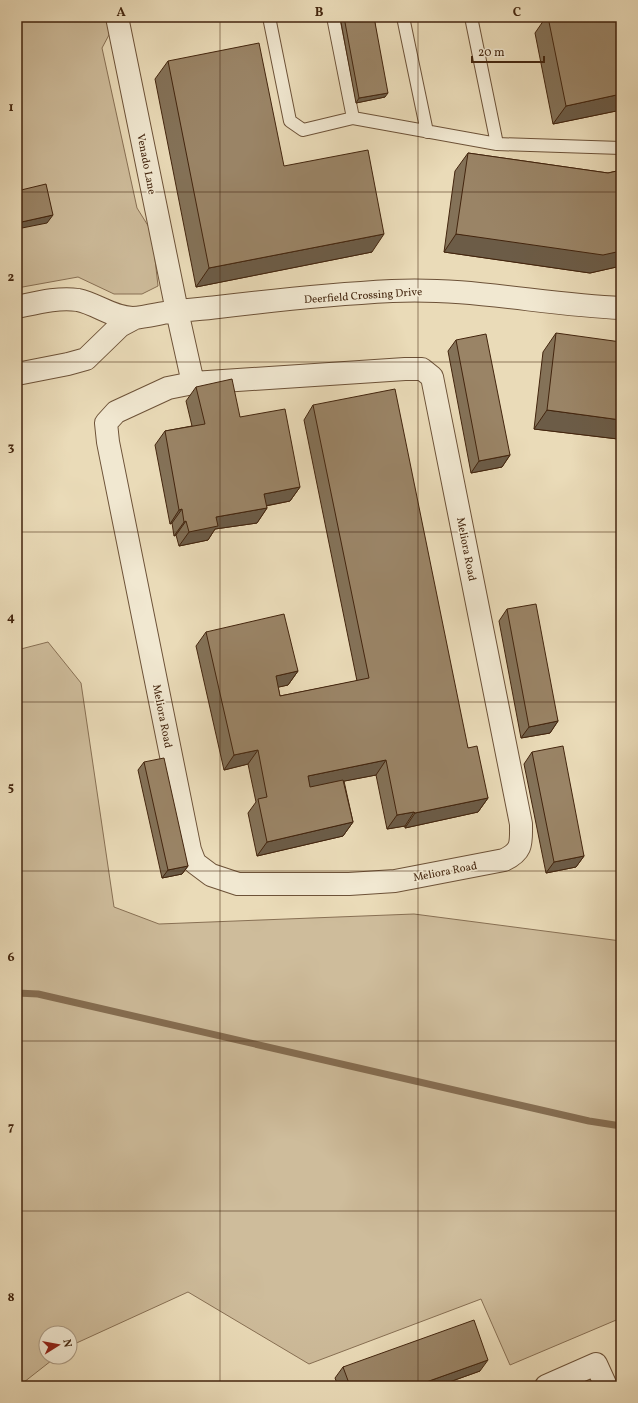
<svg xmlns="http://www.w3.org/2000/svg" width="638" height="1403" font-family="Vollkorn,serif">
<rect width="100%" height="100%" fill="#eadbb8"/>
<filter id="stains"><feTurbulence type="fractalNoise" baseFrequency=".005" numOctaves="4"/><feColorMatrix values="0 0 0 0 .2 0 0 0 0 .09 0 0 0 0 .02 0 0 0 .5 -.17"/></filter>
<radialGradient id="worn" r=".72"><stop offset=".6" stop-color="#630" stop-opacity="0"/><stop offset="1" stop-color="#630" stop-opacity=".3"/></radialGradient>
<path fill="#cebc9b" stroke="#887054" d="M 17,17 L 107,17 L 110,33 L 102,48 L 137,208 L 152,232 L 158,286 L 142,294 L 114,294 L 78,277 L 17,288 Z
M 48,642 L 81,683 L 114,907 L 159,924 L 414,914 L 621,941 L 621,1318 L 510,1365 L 481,1299 L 309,1364 L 188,1292 L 70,1346 L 70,1333 L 46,1333 L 46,1357 L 56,1357 L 19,1386 L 17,1386 L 17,650 Z"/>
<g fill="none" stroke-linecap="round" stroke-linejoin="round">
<path stroke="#856d51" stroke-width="7" d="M 17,993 L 38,994 L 589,1121 L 621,1126"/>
<defs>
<path id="service" d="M 269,17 L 290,121 L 303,130 L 353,118 L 333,17
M 403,17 L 427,132
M 471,17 L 497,144 L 621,148
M 353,118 L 497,144"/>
<path id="minor" d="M 117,17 L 177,311 L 193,383 L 168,388 L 116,412 L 106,423 L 108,442 L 190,850 L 195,863 L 211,875 L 238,884 L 349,884 L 395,881 L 504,860 C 523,851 521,843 521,824 L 432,377 L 422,369 L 405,369 L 193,383
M 17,307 C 36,303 58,297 78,300 C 97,304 113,318 133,318 C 145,317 157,314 169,312 C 185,310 202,309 218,307 C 276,300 334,294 392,291 C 469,287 545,305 621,308
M 17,374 L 68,364 L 86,359 L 120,326 L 135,318
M 546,1386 L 596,1364 L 606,1386"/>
</defs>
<use href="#service" stroke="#6d5238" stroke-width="14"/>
<use href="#minor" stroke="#6d5238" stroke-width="24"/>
<use href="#service" stroke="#f1e8d1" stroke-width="12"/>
<use href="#minor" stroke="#f1e8d1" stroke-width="22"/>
</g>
<path fill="#847258" stroke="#43250e" d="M 340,17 L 374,17 L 385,97 L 356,103 Z
M 546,17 L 621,17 L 621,110 L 553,124 L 535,33 Z
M 168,61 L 284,166 L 372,252 L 196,287 L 155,79 Z
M 468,153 L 608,173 L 621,170 L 621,266 L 590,273 L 444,252 L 455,171 Z
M 556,333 L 618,439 L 534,429 L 543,352 Z
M 456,340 L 510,455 L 502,467 L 471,473 L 448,351 Z
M 196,387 L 240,417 L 300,487 L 290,501 L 266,506 L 267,508 L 257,523 L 215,529 L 208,540 L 179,546 L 176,535 L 174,536 L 172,523 L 170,524 L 155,445 L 165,431 L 192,426 L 186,401 Z
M 313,405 L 468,748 L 488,798 L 478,812 L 405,828 L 405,826 L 387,829 L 376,775 L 344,781 L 353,822 L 343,836 L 257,856 L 248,813 L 256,802 L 248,764 L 224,770 L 196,646 L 206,632 L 298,671 L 288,685 L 278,687 L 280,696 L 357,681 L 304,420 Z
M 507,609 L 558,721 L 550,733 L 521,738 L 499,621 Z
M 532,752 L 584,856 L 576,867 L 546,873 L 524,764 Z
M 144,762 L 188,866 L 182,874 L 162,878 L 138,770 Z
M 343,1367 L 480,1371 L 438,1386 L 338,1386 L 335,1378 Z"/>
<path fill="#6c5c47" stroke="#43250e" d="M 388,93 L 385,97 L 356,103 L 359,98 Z
M 621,94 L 621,110 L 553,124 L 566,106 Z
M 53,215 L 47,223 L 17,229 L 17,223 Z
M 384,234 L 372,252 L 196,287 L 209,268 Z
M 456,234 L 621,251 L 621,266 L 590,273 L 444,252 Z
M 547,410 L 621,420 L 621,439 L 618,439 L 534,429 Z
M 510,455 L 502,467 L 471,473 L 479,461 Z
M 300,487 L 290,501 L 254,508 L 264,494 Z
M 267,508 L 257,523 L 215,529 L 208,540 L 179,546 L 189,532 L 216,517 Z
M 182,509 L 172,523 L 170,524 L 179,510 Z
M 186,521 L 176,535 L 174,536 L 184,522 Z
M 298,671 L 288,685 L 266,690 L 276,676 Z
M 558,721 L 550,733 L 521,738 L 529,727 Z
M 258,750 L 248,764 L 224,770 L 234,755 Z
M 386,760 L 376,775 L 298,790 L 308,776 Z
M 488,798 L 478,812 L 405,828 L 415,813 Z
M 414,812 L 405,826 L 387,829 L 397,815 Z
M 353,822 L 343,836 L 257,856 L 267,842 Z
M 584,856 L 576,867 L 546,873 L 554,862 Z
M 188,866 L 182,874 L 162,878 L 168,870 Z
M 488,1360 L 480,1371 L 438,1386 L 415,1386 Z"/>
<path fill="#9a8466" stroke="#43250e" d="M 344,17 L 374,17 L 388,93 L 359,98 Z
M 548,17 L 621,17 L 621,94 L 566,106 Z
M 259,43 L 284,166 L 368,150 L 384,234 L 209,268 L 168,61 Z
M 468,153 L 608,173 L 621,170 L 621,251 L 603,255 L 456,234 Z
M 46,184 L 53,215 L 17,223 L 17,191 Z
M 556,333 L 621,342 L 621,420 L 547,410 Z
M 486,334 L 510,455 L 479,461 L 456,340 Z
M 232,379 L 240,417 L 285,409 L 300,487 L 264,494 L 267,508 L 216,517 L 218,526 L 189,532 L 186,521 L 184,522 L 182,509 L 179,510 L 165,431 L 205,424 L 196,387 Z
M 395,389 L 468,748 L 477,746 L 488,798 L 415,813 L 414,812 L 397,815 L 386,760 L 308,776 L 310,787 L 343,780 L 353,822 L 267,842 L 258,799 L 267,797 L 258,750 L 234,755 L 206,632 L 284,614 L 298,671 L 276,676 L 280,696 L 369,678 L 313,405 Z
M 536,604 L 558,721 L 529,727 L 507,609 Z
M 563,746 L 584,856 L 554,862 L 532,752 Z
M 164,758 L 188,866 L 168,870 L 144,762 Z
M 474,1320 L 488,1360 L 415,1386 L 350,1386 L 343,1367 Z
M 326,1383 L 328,1386 L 318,1386 Z"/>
<path fill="none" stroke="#43250e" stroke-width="1" stroke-opacity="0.55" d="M 220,17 L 220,1386M 418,17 L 418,1386M 17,192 L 621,192M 17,362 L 621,362M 17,532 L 621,532M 17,702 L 621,702M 17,871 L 621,871M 17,1041 L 621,1041M 17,1211 L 621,1211"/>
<g text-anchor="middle" stroke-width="3.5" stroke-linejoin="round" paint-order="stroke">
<g font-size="11" fill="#43250e" stroke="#f1e8d1">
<text transform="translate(147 164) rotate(79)" y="4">Venado Lane</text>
<text transform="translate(363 295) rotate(-4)" y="4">Deerfield Crossing Drive</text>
<text transform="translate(467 549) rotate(79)" y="4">Meliora Road</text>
<text transform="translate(163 716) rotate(79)" y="4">Meliora Road</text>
<text transform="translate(445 871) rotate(-11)" y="4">Meliora Road</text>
</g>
</g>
<rect width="638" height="1403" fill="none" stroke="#eadbb8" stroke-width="44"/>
<g transform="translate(58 1345) rotate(79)"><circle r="19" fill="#f1e8d1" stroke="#ab9a83"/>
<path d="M0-3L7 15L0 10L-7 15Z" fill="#8f2418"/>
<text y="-6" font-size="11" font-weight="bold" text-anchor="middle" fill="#43250e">N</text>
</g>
<path d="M472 56v6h72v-6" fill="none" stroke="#43250e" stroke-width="2"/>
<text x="478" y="56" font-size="12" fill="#43250e" stroke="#f1e8d1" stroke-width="3" paint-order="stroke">20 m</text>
<rect x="22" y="22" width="594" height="1359" fill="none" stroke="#43250e" stroke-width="1.5"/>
<g font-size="13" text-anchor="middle" font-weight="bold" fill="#43250e">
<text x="121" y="16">A</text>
<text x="319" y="16">B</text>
<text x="517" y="16">C</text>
<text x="11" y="111">1</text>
<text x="11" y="281">2</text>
<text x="11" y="451">3</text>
<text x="11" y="621">4</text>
<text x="11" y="791">5</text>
<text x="11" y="961">6</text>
<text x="11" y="1131">7</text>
<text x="11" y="1301">8</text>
</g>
<rect width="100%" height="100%" filter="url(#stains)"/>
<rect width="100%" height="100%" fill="url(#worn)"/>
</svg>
